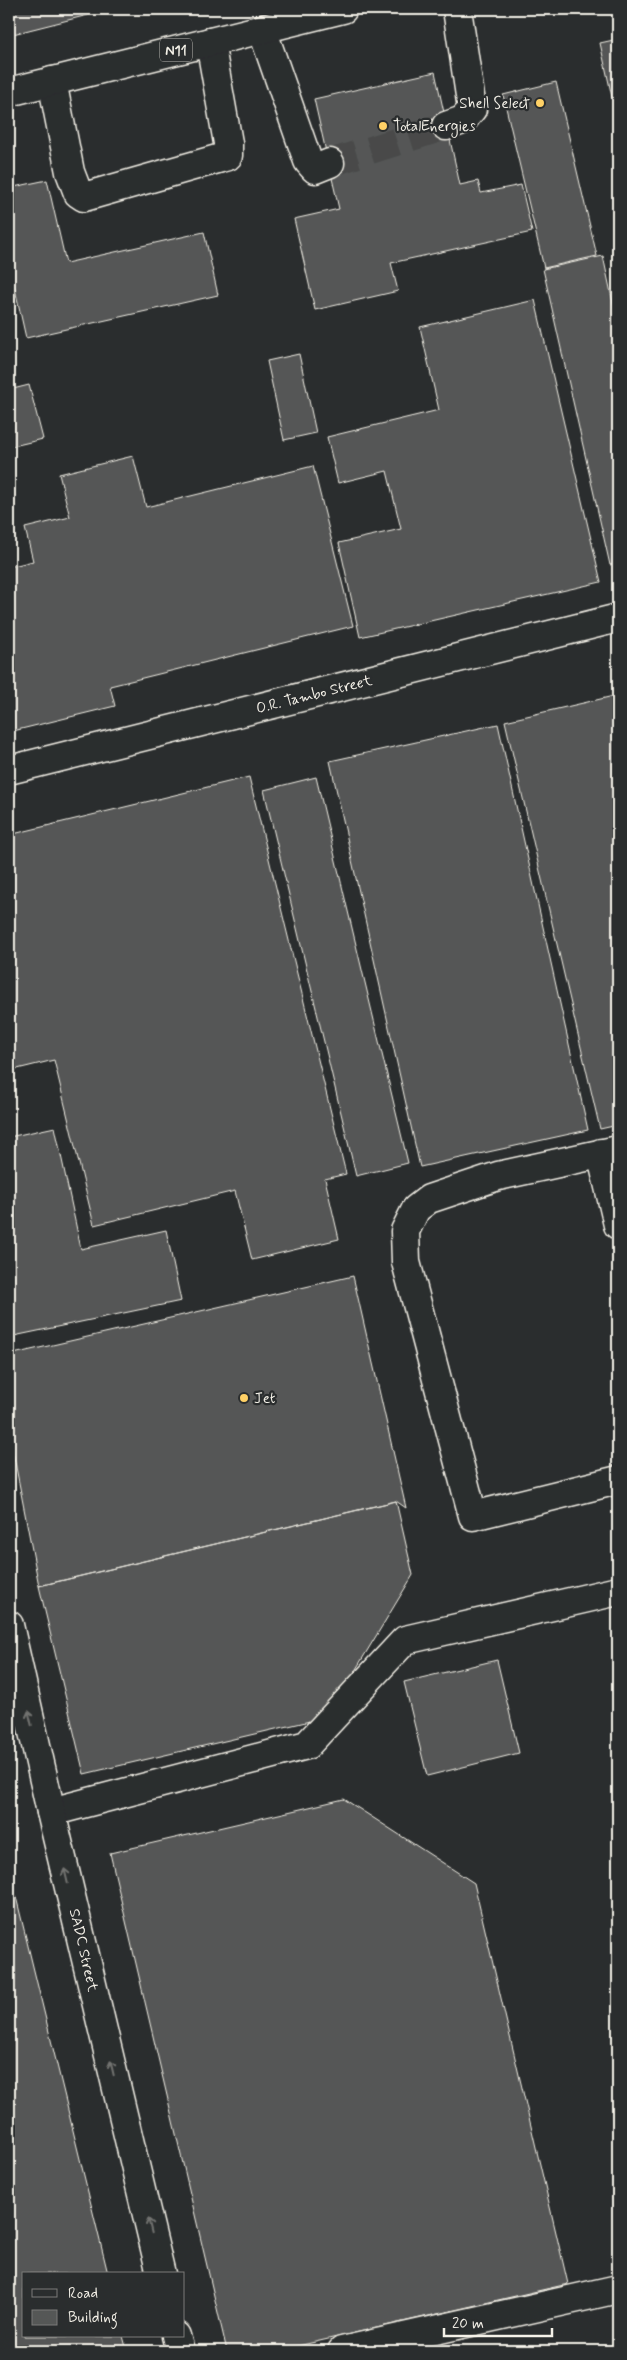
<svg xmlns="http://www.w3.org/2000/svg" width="627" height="2360" font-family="Mynerve,sans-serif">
<rect width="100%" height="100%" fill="#2a2d2e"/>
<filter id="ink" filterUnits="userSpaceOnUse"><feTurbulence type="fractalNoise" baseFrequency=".02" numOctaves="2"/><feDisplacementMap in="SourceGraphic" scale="10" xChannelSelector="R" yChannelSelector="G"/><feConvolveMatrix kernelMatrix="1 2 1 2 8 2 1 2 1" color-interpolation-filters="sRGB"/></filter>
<g filter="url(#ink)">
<path fill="#555756" stroke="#f4f1e8" d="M 9,9 L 86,9 L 88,15 L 9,35 Z
M 618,39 L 618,124 L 600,43 Z
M 435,72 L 460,185 L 478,181 L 481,193 L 521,185 L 532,232 L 391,263 L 398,291 L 315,310 L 294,219 L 339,209 L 314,99 Z
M 556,82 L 597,256 L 544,268 L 503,95 Z
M 47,180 L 66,263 L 204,232 L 218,295 L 26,338 L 9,262 L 9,188 Z
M 603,256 L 618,326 L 618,563 L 610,565 L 543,269 Z
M 535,300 L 601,582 L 360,637 L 339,543 L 401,529 L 387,471 L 338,483 L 327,437 L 439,410 L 420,327 Z
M 299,354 L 316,433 L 284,440 L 267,361 Z
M 29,385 L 43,439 L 9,447 L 9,390 Z
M 133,456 L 146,507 L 313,466 L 353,626 L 110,686 L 115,706 L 9,732 L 9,567 L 33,561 L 25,528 L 70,517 L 59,474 Z
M 618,695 L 618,1125 L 600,1129 L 505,721 Z
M 498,724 L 588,1130 L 420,1167 L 330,761 Z
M 249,777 L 346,1174 L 325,1179 L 339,1239 L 252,1260 L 235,1191 L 94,1225 L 54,1060 L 9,1071 L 9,835 Z
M 316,777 L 408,1163 L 356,1176 L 264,790 Z
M 55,1127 L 81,1249 L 166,1230 L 181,1301 L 9,1337 L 9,1137 Z
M 353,1276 L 406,1508 L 396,1501 L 39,1586 L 9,1431 L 9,1355 Z
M 396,1501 L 413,1575 L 327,1717 L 84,1774 L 39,1586 Z
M 497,1660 L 519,1753 L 427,1776 L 404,1682 Z
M 344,1799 L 474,1883 L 568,2284 L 276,2351 L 227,2351 L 110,1853 Z
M 9,1868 L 108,2274 L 24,2274 L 24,2336 L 123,2336 L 127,2351 L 9,2351 Z"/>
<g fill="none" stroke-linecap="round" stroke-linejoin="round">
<path stroke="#484a4a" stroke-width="28" stroke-dasharray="28 14" stroke-linecap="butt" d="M 330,163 L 446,126"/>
<defs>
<path id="minor" d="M 262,29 L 308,161 L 315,169 L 330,163
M 52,81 L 70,172 L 78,193 L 84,197 L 228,156 L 228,143 L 210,42
M 446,126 L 463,120 L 472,109 L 457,9
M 9,770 L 618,618
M 618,1150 L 498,1176 L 429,1199 L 416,1209 L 405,1231 L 406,1262 L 473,1516 L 618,1480
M 601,1153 L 618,1225
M 51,1812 L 307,1745 L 405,1640 L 618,1591
M 342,2351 L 618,2289"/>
<path id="major" d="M 9,1625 L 51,1812 L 161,2274
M 176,2336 L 180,2351"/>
<path id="highway" d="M 9,92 L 343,9"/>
</defs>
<use href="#minor" stroke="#f4f1e8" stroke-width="31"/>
<use href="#major" stroke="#f4f1e8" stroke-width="31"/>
<use href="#highway" stroke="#f4f1e8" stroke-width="31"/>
<use href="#minor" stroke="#2a2d2e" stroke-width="28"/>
<use href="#major" stroke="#2a2d2e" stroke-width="28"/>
<use href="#highway" stroke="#2a2d2e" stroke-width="28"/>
</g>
<defs><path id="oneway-shaft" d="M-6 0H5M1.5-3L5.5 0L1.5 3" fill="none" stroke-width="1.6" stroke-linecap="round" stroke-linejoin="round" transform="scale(1.25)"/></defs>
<g stroke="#71726f">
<use href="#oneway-shaft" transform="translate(30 1718) rotate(-103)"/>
<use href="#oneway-shaft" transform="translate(66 1876) rotate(-103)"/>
<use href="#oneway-shaft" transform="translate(112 2068) rotate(-103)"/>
<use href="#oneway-shaft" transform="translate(150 2226) rotate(-103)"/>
</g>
</g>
<g fill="#ffd166" stroke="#2a2d2e" stroke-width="2">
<circle cx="540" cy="103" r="5"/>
<circle cx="383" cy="126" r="5"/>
<circle cx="244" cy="1398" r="5"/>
</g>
<g text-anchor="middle" stroke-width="4.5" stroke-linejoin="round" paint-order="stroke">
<rect fill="#2a2d2e" stroke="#b7b6b0" stroke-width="1" x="160" y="38.5" width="32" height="23" rx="4"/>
<g font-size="14" font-weight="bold" fill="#f4f1e8">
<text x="176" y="55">N11</text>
</g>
<g font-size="15" fill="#f4f1e8" stroke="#2a2d2e" text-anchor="start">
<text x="530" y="108" text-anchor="end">Shell Select</text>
<text x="393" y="131">TotalEnergies</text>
<text x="254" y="1403">Jet</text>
</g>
<g font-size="15" fill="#f4f1e8" stroke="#2a2d2e">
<text transform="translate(314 694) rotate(-14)" y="5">O.R. Tambo Street</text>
<text transform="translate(84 1950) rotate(77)" y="5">SADC Street</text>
</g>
</g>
<rect width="627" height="2360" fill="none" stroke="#2a2d2e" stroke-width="30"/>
<rect x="15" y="15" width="597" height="2330" fill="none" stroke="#f4f1e8" stroke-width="2" filter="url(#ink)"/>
<rect x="22" y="2272" width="162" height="65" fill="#2a2d2e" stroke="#7b7b78"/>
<rect x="32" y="2289" width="25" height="8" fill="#2a2d2e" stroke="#7b7b78"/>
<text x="68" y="2298" font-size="15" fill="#f4f1e8">Road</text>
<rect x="32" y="2310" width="25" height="15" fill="#555756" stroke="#7b7b78"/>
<text x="68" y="2322" font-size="15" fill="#f4f1e8">Building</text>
<path d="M444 2328v8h108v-8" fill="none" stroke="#f4f1e8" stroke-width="2.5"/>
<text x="452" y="2328" font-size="15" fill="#f4f1e8" stroke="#2a2d2e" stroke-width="4" paint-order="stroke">20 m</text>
</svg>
